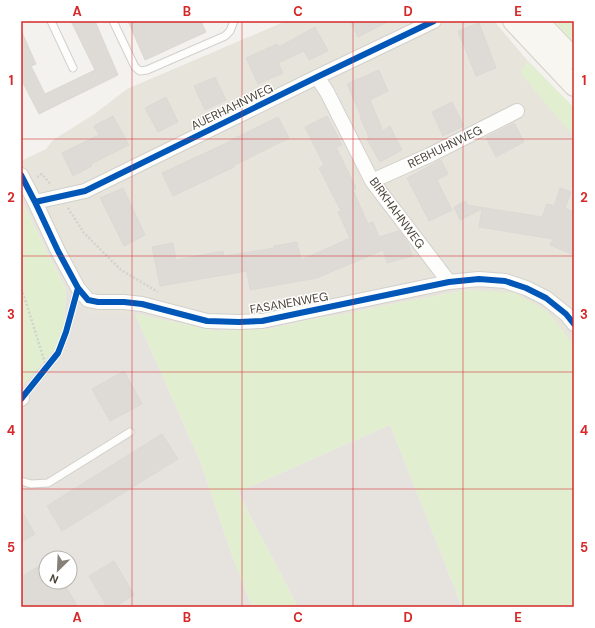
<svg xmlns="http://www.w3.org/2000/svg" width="595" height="628" font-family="'DM Sans',sans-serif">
<rect width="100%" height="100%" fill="#f4f2ee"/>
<path fill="#e7e4dc" d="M 286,21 L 494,21 L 528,61 L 574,108 L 574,345 L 573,344 L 468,290 L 367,309 L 349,314 L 323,317 L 268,329 L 216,331 L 135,314 L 87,314 L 66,290 L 21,200 L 21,161 L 46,149 L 53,140 L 93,115 L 127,89 Z"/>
<path fill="#e6e2de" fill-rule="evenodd" d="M 66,290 L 87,314 L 135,314 L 200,461 L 232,555 L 252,607 L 21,607 L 21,387 L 23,385 L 64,326 ZM 46,558 L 70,558 L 70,582 L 46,582 Z"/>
<path fill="#e1eecf" d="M 554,21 L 574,21 L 574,43 Z
M 528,61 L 574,108 L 574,136 L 540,97 L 520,72 Z
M 21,200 L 66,290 L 64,326 L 56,348 L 23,385 L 21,387 Z
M 468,290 L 515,293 L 547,311 L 574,345 L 574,607 L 462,607 L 390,425 L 238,492 L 298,607 L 252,607 L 232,555 L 200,461 L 135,314 L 216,331 L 268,329 L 323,317 L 349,314 L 367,309 Z"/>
<path fill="#e6e3df" d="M 390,425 L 462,607 L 298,607 L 238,492 Z"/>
<path fill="#dedbd6" stroke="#dcd9d4" d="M 71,21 L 95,21 L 118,75 L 39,114 L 21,79 L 21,30 L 36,64 L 31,66 L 45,94 L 95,70 Z
M 128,21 L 201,21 L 206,32 L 145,60 Z
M 350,21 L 389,21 L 358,37 Z
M 479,23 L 496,68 L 476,76 L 458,31 Z
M 315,27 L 328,51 L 309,60 L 304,51 L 278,63 L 283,73 L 258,84 L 246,58 L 277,44 L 279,47 Z
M 379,70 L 388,91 L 370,100 L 383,131 L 390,126 L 402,150 L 380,162 L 367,139 L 369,137 L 360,117 L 361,116 L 347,84 Z
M 215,77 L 226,100 L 205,110 L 194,86 Z
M 166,97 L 178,122 L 158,132 L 145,108 Z
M 452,102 L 464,126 L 443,136 L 432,112 Z
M 113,116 L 129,145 L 91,164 L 92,166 L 73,176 L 62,153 L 99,135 L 94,126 Z
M 327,116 L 342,145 L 336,147 L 356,188 L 353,190 L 368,224 L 373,222 L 379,237 L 399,231 L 408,243 L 412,256 L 387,263 L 383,250 L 317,278 L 250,290 L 247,271 L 160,286 L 152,247 L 173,243 L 176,260 L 223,251 L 224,256 L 274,248 L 274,246 L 297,242 L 301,260 L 350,238 L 338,212 L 341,211 L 319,168 L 324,165 L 305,127 Z
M 278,117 L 289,138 L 233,166 L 234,167 L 173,196 L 162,173 L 231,141 L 231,140 Z
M 514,123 L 524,142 L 496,157 L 486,137 Z
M 441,160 L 448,174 L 437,180 L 452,210 L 429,221 L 407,178 Z
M 123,188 L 145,235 L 124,246 L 100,198 Z
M 560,188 L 571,192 L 565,208 L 574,212 L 574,255 L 550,245 L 553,239 L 479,227 L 482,209 L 460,220 L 454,207 L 466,201 L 467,205 L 542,217 L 547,204 L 554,206 Z
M 124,371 L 142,404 L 110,421 L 92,389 Z
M 162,434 L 178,459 L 62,531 L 47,506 Z
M 21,510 L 35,534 L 21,542 Z
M 114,561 L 134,595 L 114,607 L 107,607 L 89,576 Z
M 46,562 L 46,582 L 63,582 L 78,607 L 21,607 L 21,577 Z"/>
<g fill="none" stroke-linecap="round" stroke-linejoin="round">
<defs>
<path id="service" d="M 51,21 L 73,68
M 113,21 L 135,67 L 140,71 L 147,70 L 225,36 L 230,31 L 234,21
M 21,481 L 31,484 L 48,483 L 130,432"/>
<path id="minor" d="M 317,77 L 327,92 L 372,181 L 449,282
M 21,175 L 35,202 L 58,251 L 78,288 L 88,300 L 98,302 L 124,302 L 142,304 L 207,321 L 239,322 L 262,321 L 300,313 L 449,282 L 479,279 L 505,281 L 526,288 L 546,298 L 566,314 L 574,324
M 372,181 L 430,155 L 517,111
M 35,202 L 85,191 L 317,77 L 434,21
M 21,399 L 22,398"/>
<path id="secondary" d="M 513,21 L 574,86
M 538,21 L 574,59"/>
</defs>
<use href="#service" stroke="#d2d0cb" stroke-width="9"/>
<use href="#minor" stroke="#d2d0cb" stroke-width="16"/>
<use href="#secondary" stroke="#d3cfc5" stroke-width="22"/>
<path stroke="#d3d2cc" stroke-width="2.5" stroke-dasharray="2 2" stroke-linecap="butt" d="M 37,177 L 42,174 L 51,185
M 68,208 L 84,233 L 121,270 L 158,292
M 21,289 L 25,299 L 46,366
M 31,387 L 58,353 L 66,332 L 73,304"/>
<use href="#service" stroke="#fdfdfc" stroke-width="7"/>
<use href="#minor" stroke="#fdfdfc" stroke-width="14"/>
<use href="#secondary" stroke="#f7f6f1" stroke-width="20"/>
<defs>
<path id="cycleway" d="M 21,175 L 35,202 L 58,251 L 78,288 L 88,300 L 98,302 L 124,302 L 142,304 L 207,321 L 239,322 L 262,321 L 300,313 L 449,282 L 479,279 L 505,281 L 526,288 L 546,298 L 566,314 L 574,324
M 35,202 L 85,191 L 317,77 L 434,21
M 21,399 L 58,353 L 66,332 L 78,288"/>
</defs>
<use href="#cycleway" stroke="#fff" stroke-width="8"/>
<use href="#cycleway" stroke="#0057b8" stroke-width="6"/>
</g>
<path fill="none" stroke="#d62828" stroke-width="1" stroke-opacity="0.55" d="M 132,21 L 132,607M 242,21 L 242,607M 353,21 L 353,607M 463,21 L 463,607M 21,139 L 574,139M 21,256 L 574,256M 21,372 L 574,372M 21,489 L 574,489"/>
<g text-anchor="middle" stroke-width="3" stroke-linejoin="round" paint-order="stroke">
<g font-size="12" fill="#4b4439" stroke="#fff">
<text transform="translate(232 107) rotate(-26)" y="4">AUERHAHNWEG</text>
<text transform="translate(445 147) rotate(-26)" y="4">REBHUHNWEG</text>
<text transform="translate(397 213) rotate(54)" y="4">BIRKHAHNWEG</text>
<text transform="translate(289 303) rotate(-10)" y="4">FASANENWEG</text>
</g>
</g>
<rect width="595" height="628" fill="none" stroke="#ffffff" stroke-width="44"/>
<g transform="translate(58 570) rotate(204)"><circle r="19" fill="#ffffff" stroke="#b7b4b0"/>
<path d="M0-3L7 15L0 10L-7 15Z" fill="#868178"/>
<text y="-6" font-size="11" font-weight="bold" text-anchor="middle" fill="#4b4439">N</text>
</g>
<rect x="22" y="22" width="551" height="584" fill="none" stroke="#d62828" stroke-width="1.5"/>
<g font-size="13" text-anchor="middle" font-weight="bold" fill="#d62828">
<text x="77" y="16">A</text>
<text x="187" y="16">B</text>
<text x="298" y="16">C</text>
<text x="408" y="16">D</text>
<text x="518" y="16">E</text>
<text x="11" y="85">1</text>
<text x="584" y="85">1</text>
<text x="11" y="202">2</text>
<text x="584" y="202">2</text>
<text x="11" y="319">3</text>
<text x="584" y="319">3</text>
<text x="11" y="435">4</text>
<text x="584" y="435">4</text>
<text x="11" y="552">5</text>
<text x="584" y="552">5</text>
<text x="77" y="622">A</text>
<text x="187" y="622">B</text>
<text x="298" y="622">C</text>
<text x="408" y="622">D</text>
<text x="518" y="622">E</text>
</g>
</svg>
